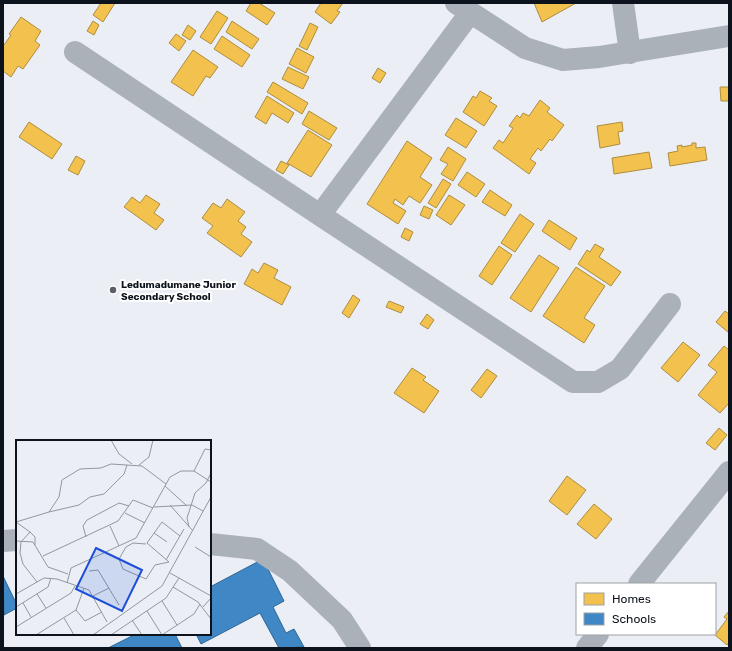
<svg xmlns="http://www.w3.org/2000/svg" width="732" height="651" font-family="Rubik,sans-serif">
<rect width="100%" height="100%" fill="#ebeff5"/>
<path fill="#f2c14e" stroke="#ad8d3f" d="M 101,3 L 115,3 L 103,22 L 93,15 Z
M 251,3 L 259,3 L 275,13 L 267,25 L 246,11 Z
M 321,3 L 343,3 L 337,11 L 340,12 L 331,24 L 315,12 Z
M 534,3 L 576,3 L 542,22 Z
M 217,11 L 228,18 L 211,44 L 200,37 Z
M 21,17 L 41,31 L 35,41 L 40,45 L 23,69 L 18,66 L 11,77 L 3,71 L 3,45 L 4,45 L 11,35 L 9,34 Z
M 93,21 L 99,25 L 94,35 L 87,31 Z
M 232,21 L 259,39 L 252,49 L 226,32 Z
M 310,23 L 318,27 L 307,50 L 299,46 Z
M 188,25 L 196,31 L 190,40 L 182,35 Z
M 176,34 L 186,41 L 179,51 L 169,43 Z
M 222,36 L 250,55 L 242,67 L 214,49 Z
M 297,48 L 314,57 L 306,73 L 289,64 Z
M 193,50 L 218,67 L 210,78 L 206,76 L 193,96 L 171,82 Z
M 288,67 L 309,77 L 303,89 L 282,79 Z
M 378,68 L 386,73 L 380,83 L 372,78 Z
M 273,82 L 308,103 L 302,114 L 267,92 Z
M 720,87 L 729,87 L 729,101 L 721,101 Z
M 480,91 L 492,98 L 489,101 L 497,106 L 484,126 L 463,112 L 473,96 L 476,98 Z
M 267,96 L 294,113 L 288,123 L 272,113 L 266,124 L 255,117 Z
M 540,100 L 550,108 L 547,112 L 564,125 L 552,141 L 550,139 L 541,151 L 538,148 L 530,159 L 536,163 L 529,174 L 493,148 L 499,140 L 503,143 L 513,128 L 509,126 L 517,115 L 520,118 L 523,113 L 529,116 Z
M 309,111 L 337,128 L 329,140 L 302,124 Z
M 456,118 L 477,131 L 466,148 L 445,135 Z
M 29,122 L 62,144 L 52,159 L 19,137 Z
M 622,122 L 623,131 L 618,132 L 620,144 L 600,148 L 597,126 Z
M 308,130 L 332,145 L 311,177 L 287,163 Z
M 407,141 L 432,158 L 420,177 L 432,185 L 420,203 L 409,196 L 403,205 L 395,199 L 393,203 L 406,211 L 398,224 L 367,204 Z
M 692,143 L 696,143 L 696,148 L 705,147 L 707,160 L 670,166 L 668,153 L 678,151 L 677,146 L 682,145 L 682,147 L 692,145 Z
M 448,147 L 466,159 L 453,181 L 441,174 L 448,164 L 440,160 Z
M 649,152 L 652,168 L 614,174 L 612,158 Z
M 76,156 L 85,161 L 78,175 L 68,170 Z
M 281,161 L 289,165 L 283,174 L 276,170 Z
M 467,172 L 485,184 L 476,197 L 458,185 Z
M 443,179 L 451,184 L 436,208 L 428,203 Z
M 490,190 L 512,205 L 505,216 L 482,202 Z
M 146,195 L 160,204 L 154,213 L 164,220 L 156,230 L 124,207 L 132,197 L 140,203 Z
M 449,195 L 465,205 L 451,225 L 436,215 Z
M 227,199 L 245,212 L 238,221 L 246,227 L 241,234 L 252,242 L 241,257 L 207,233 L 213,226 L 202,218 L 213,203 L 221,208 Z
M 424,206 L 433,210 L 429,219 L 420,215 Z
M 520,214 L 534,224 L 515,252 L 501,243 Z
M 549,220 L 577,238 L 570,250 L 542,231 Z
M 405,228 L 413,232 L 409,241 L 401,237 Z
M 595,244 L 604,249 L 599,257 L 621,272 L 611,286 L 578,264 L 587,250 L 590,252 Z
M 499,246 L 512,255 L 492,285 L 479,276 Z
M 539,255 L 559,268 L 531,312 L 510,298 Z
M 264,263 L 278,270 L 274,278 L 291,287 L 282,305 L 244,284 L 252,269 L 258,273 Z
M 576,267 L 605,286 L 584,318 L 595,325 L 584,343 L 543,316 Z
M 353,295 L 360,300 L 349,318 L 342,313 Z
M 389,301 L 404,307 L 401,313 L 386,307 Z
M 725,311 L 729,314 L 729,333 L 716,322 Z
M 427,314 L 434,320 L 428,329 L 420,324 Z
M 683,342 L 700,355 L 678,382 L 661,368 Z
M 724,346 L 729,350 L 729,403 L 720,413 L 698,395 L 717,372 L 708,365 Z
M 412,368 L 426,377 L 423,380 L 439,391 L 424,413 L 394,393 Z
M 487,369 L 497,376 L 481,398 L 471,390 Z
M 719,428 L 727,435 L 715,450 L 706,443 Z
M 567,476 L 586,490 L 567,515 L 549,501 Z
M 594,504 L 612,519 L 596,539 L 577,524 Z
M 729,611 L 729,642 L 727,645 L 715,635 L 727,619 L 724,617 Z"/>
<path fill="#3f88c5" stroke="#306592" d="M 263,559 L 284,601 L 273,607 L 286,633 L 294,629 L 304,647 L 279,648 L 260,613 L 201,644 L 196,634 L 210,634 L 210,587 Z
M 3,576 L 17,605 L 17,608 L 4,615 Z
M 136,634 L 175,634 L 182,648 L 108,648 Z"/>
<g fill="none" stroke-linecap="round" stroke-linejoin="round">
<path stroke="#abb1b9" stroke-width="22" d="M 456,3 L 525,48 L 563,60 L 599,57 L 729,36
M 623,3 L 630,53
M 75,52 L 320,215 L 573,382 L 598,382 L 620,369 L 670,304
M 320,215 L 470,13
M 3,541 L 17,540
M 210,544 L 257,549 L 290,571 L 342,620 L 360,648
M 639,584 L 729,472
M 587,648 L 598,634"/>
</g>
<circle fill="#5b6068" stroke="#fff" stroke-width="1.5" cx="113" cy="290" r="4"/>
<g text-anchor="middle" stroke-width="4" stroke-linejoin="round" paint-order="stroke">
<g font-size="10" font-weight="bold" fill="#0d131c" stroke="#fff" text-anchor="start">
<text x="121" y="288">Ledumadumane Junior<tspan x="121" dy="12">Secondary School</tspan></text>
</g>
</g>
<g transform="translate(16 440)">
<rect width="195" height="195" fill="#ebeff5"/>
<path fill="none" stroke="#92979e" stroke-width="1" d="M 95,0 L 103,14 L 116,24M 123,25 L 133,17 L 137,0M 178,31 L 195,42M 149,46 L 171,66M 154,65 L 177,91M 138,67 L 176,65 L 187,71M 33,72 L 63,65 L 74,57 L 88,54 L 108,34 L 111,25M 109,73 L 129,83M 0,82 L 33,72 L 43,57 L 46,40 L 64,29 L 85,28 L 95,24 L 126,26 L 150,44M 0,82 L 14,92 L 5,102 L 4,113 L 7,124 L 21,142M 94,86 L 103,106M 173,87 L 171,78 L 179,53 L 190,43 L 195,33M 14,92 L 19,97 L 19,105M 138,93 L 151,102M 70,97 L 67,86 L 71,80 L 103,63 L 113,66M 0,101 L 17,102 L 32,127 L 52,134M 130,104 L 117,103 L 110,107 L 103,119 L 107,129 L 130,139 L 139,125 L 153,122M 179,107 L 195,117M 27,116 L 102,81 L 117,60 L 137,68M 150,120 L 168,89M 153,122 L 131,103 L 146,82 L 164,96M 73,131 L 82,130 L 103,165M 154,133 L 195,156M 51,143 L 55,128 L 120,98 L 154,37 L 165,31 L 178,31 L 189,9 L 195,10M 157,147 L 182,162 L 195,179M 0,154 L 28,138 L 41,139 L 73,150 L 91,182M 21,154 L 30,168M 77,156 L 93,148M 146,161 L 161,185M 7,163 L 15,177M 0,167 L 32,147 L 35,138M 187,167 L 195,158M 60,170 L 69,181 L 86,172M 131,171 L 146,195M 48,178 L 58,195M 116,180 L 126,195M 0,187 L 55,153 L 59,146M 20,195 L 60,170 L 68,148M 77,195 L 146,146 L 195,57M 95,195 L 150,158 L 163,138M 146,195 L 178,174 L 184,164"/>
<path fill="#1d4ed8" fill-opacity="0.15" stroke="#1d4ed8" stroke-width="2" d="M 80,108 L 126,130 L 106,171 L 60,149 Z"/>
<rect width="195" height="195" fill="none" stroke="#0d131c" stroke-width="2"/>
</g>
<rect width="732" height="651" fill="none" stroke="#0d131c" stroke-width="8"/>
<rect x="576" y="583" width="140" height="52" fill="#ffffff" stroke="#9ea1a4"/>
<rect x="584" y="593" width="20" height="12" fill="#f2c14e" stroke="#9ea1a4"/>
<text x="612" y="603" font-size="12" fill="#0d131c">Homes</text>
<rect x="584" y="613" width="20" height="12" fill="#3f88c5" stroke="#9ea1a4"/>
<text x="612" y="623" font-size="12" fill="#0d131c">Schools</text>
</svg>
